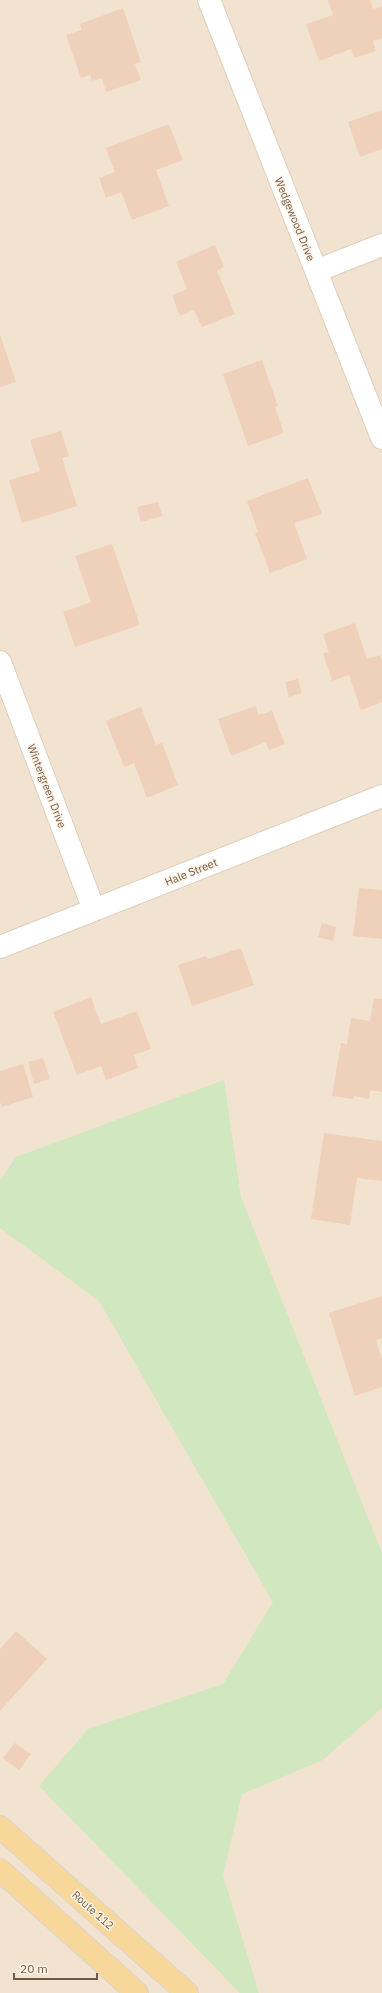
<svg xmlns="http://www.w3.org/2000/svg" width="382" height="1993" font-family="'IBM Plex Sans',sans-serif">
<rect width="100%" height="100%" fill="#fbf1e1"/>
<path fill="#f2e3d0" d="M 0,0 L 382,0 L 382,1993 L 0,1993 Z"/>
<path fill="#d0e7c0" d="M 224,1080 L 241,1197 L 382,1553 L 382,1708 L 323,1760 L 242,1794 L 223,1875 L 259,1993 L 240,1993 L 39,1786 L 88,1729 L 223,1684 L 273,1602 L 99,1301 L 0,1228 L 0,1181 L 16,1157 Z"/>
<path fill="#efd0ba" d="M 328,0 L 370,0 L 373,9 L 382,6 L 382,38 L 373,41 L 376,51 L 354,58 L 351,49 L 319,61 L 306,24 L 333,15 Z
M 123,8 L 141,62 L 135,64 L 141,80 L 106,92 L 102,78 L 92,81 L 90,75 L 81,78 L 66,35 L 82,30 L 80,24 Z
M 382,110 L 382,149 L 360,157 L 348,122 Z
M 169,124 L 183,160 L 156,170 L 169,206 L 132,220 L 121,192 L 106,198 L 99,178 L 115,172 L 106,148 Z
M 215,245 L 224,267 L 217,271 L 235,314 L 202,327 L 194,310 L 180,316 L 172,295 L 187,289 L 176,262 Z
M 0,335 L 16,382 L 0,387 Z
M 262,360 L 278,406 L 275,407 L 284,433 L 248,446 L 223,374 Z
M 61,431 L 69,456 L 62,458 L 77,506 L 22,523 L 9,480 L 40,471 L 30,440 Z
M 308,478 L 322,514 L 294,523 L 307,559 L 270,573 L 255,533 L 258,532 L 247,501 Z
M 158,502 L 163,516 L 141,522 L 137,507 Z
M 112,544 L 140,625 L 75,647 L 63,612 L 91,602 L 75,556 Z
M 355,623 L 367,659 L 380,655 L 382,661 L 382,702 L 361,710 L 349,675 L 332,681 L 323,653 L 329,652 L 323,634 Z
M 298,679 L 302,693 L 289,697 L 285,682 Z
M 256,706 L 258,715 L 272,711 L 285,744 L 269,750 L 266,742 L 231,756 L 218,719 Z
M 141,707 L 156,745 L 162,743 L 178,785 L 147,798 L 134,763 L 124,767 L 106,721 Z
M 359,888 L 382,890 L 382,939 L 353,936 Z
M 322,923 L 336,927 L 333,941 L 318,937 Z
M 241,948 L 254,985 L 192,1006 L 178,965 L 206,956 L 208,959 Z
M 91,997 L 101,1024 L 137,1011 L 151,1049 L 134,1055 L 138,1068 L 106,1080 L 101,1066 L 77,1075 L 53,1012 Z
M 374,998 L 382,999 L 382,1092 L 370,1090 L 369,1099 L 354,1096 L 353,1099 L 332,1096 L 341,1043 L 347,1044 L 351,1018 L 370,1021 Z
M 43,1058 L 50,1079 L 34,1084 L 28,1062 Z
M 23,1064 L 33,1097 L 2,1107 L 0,1102 L 0,1071 Z
M 324,1133 L 382,1141 L 382,1181 L 357,1178 L 350,1225 L 311,1219 Z
M 382,1296 L 382,1338 L 376,1340 L 382,1360 L 382,1387 L 355,1396 L 329,1313 Z
M 16,1631 L 47,1659 L 0,1711 L 0,1649 Z
M 15,1743 L 31,1754 L 19,1770 L 3,1758 Z"/>
<g fill="none" stroke-linecap="round" stroke-linejoin="round">
<defs>
<path id="minor" d="M 209,0 L 382,438
M 316,271 L 382,245
M 0,662 L 94,910
M 0,947 L 382,796"/>
<path id="major" d="M 0,1827 L 187,1993
M 0,1870 L 137,1993"/>
</defs>
<use href="#minor" stroke="#dfcebd" stroke-width="24"/>
<use href="#major" stroke="#dad4d0" stroke-width="24"/>
<use href="#minor" stroke="#fff" stroke-width="22"/>
<use href="#major" stroke="#f8d79b" stroke-width="22"/>
</g>
<g text-anchor="middle" stroke-width="3" stroke-linejoin="round" paint-order="stroke">
<g font-size="11" fill="#715849" stroke="#fef5e7">
<text transform="translate(295 219) rotate(68)" y="4">Wedgewood Drive</text>
<text transform="translate(47 786) rotate(69)" y="4">Wintergreen Drive</text>
<text transform="translate(191 872) rotate(-22)" y="4">Hale Street</text>
<text transform="translate(93 1910) rotate(42)" y="4">Route 112</text>
</g>
</g>
<path d="M14 1973v6h83v-6" fill="none" stroke="#715849" stroke-width="2"/>
<text x="20" y="1973" font-size="12" fill="#715849" stroke="#fef5e7" stroke-width="3" paint-order="stroke">20 m</text>
</svg>
